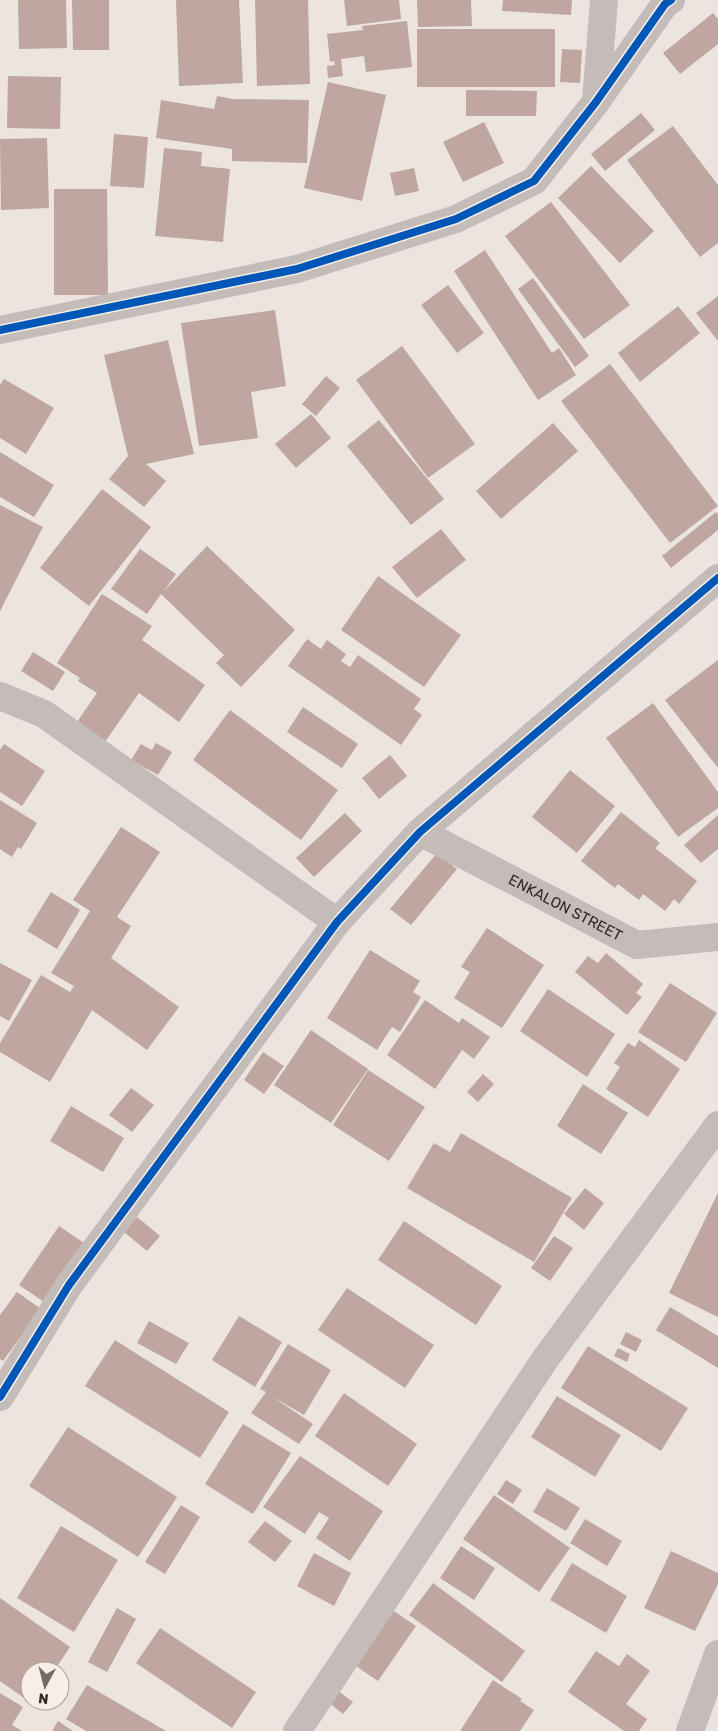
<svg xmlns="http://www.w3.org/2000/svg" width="718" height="1731" font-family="Rubik,sans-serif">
<rect width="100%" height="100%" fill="#ebe4df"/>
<path fill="#bfa6a0" d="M 18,0 L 66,0 L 67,48 L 19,49 Z
M 72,0 L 109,0 L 109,50 L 73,50 Z
M 176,0 L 239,0 L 243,83 L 179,86 Z
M 255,0 L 308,0 L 310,84 L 257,86 Z
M 344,0 L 399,0 L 401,19 L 347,26 Z
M 417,0 L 471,0 L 472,26 L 418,27 Z
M 503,0 L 572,0 L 571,15 L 502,11 Z
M 713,13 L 718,19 L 718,44 L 680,74 L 663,53 Z
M 407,21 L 412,67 L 366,72 L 364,56 L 341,59 L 343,76 L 328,78 L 327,66 L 335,65 L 334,61 L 330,62 L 327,34 L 363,30 L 362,26 Z
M 417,29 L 555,29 L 555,87 L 417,87 Z
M 562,49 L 582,50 L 580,83 L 560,82 Z
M 8,76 L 61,77 L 60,129 L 7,128 Z
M 328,82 L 386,95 L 362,201 L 304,188 Z
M 466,90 L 537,91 L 536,116 L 466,116 Z
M 217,96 L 233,99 L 309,100 L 307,163 L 232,161 L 232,149 L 156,138 L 161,100 L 214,109 Z
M 641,113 L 655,130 L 605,171 L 591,154 Z
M 484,122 L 504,163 L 463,182 L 443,142 Z
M 673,126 L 718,185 L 718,243 L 700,257 L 627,160 Z
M 114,134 L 148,137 L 144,188 L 110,186 Z
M 47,138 L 49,208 L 1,210 L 0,139 Z
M 164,148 L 202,152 L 201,166 L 230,169 L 223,242 L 155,236 Z
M 591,166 L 654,231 L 620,263 L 558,198 Z
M 414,168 L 419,191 L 395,196 L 390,173 Z
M 54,189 L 107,189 L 108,295 L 54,295 Z
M 551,202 L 630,305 L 584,339 L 505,236 Z
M 485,250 L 552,353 L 559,348 L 576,375 L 538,400 L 454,271 Z
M 533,278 L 589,356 L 575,367 L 518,289 Z
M 448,285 L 484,333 L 457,353 L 421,305 Z
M 718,296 L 718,341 L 696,313 Z
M 678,306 L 700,333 L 640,382 L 618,353 Z
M 275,310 L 286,386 L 251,392 L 258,438 L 199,446 L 181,323 Z
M 168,340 L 194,454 L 146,464 L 166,481 L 144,507 L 109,479 L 128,456 L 104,355 Z
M 402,346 L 475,444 L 428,478 L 356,380 Z
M 610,364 L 718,506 L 670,543 L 561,401 Z
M 326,376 L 340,388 L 316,416 L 302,404 Z
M 4,379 L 54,408 L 26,454 L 0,438 L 0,385 Z
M 311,414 L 331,438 L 296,468 L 275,444 Z
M 379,420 L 444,499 L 411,525 L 347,446 Z
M 553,423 L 578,451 L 501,519 L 476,491 Z
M 0,452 L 54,485 L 34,517 L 0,497 Z
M 102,489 L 151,527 L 89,606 L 40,568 Z
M 0,505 L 43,527 L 0,611 Z
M 716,512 L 718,515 L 718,530 L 671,568 L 662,556 Z
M 441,529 L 466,560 L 417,598 L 392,567 Z
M 207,546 L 295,630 L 241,687 L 216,663 L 224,655 L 161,594 L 147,614 L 111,589 L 140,549 L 176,574 L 164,591 Z
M 378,576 L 461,635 L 424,687 L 341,630 Z
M 102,594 L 152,626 L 142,640 L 205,685 L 179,722 L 139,693 L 105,742 L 77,722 L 97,693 L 78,681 L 80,678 L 57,663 Z
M 307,639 L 321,649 L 327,640 L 346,654 L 341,661 L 350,667 L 358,655 L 421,699 L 414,709 L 422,715 L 401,745 L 288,666 Z
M 33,652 L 65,672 L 53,691 L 21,671 Z
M 718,660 L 718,768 L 665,700 Z
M 653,703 L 718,792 L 718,808 L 678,837 L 606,738 Z
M 303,707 L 358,744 L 342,768 L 287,732 Z
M 230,710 L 338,790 L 301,840 L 193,760 Z
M 156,743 L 172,752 L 158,775 L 131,760 L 141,744 L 152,750 Z
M 4,744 L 45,771 L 22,806 L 0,792 L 0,750 Z
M 390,755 L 407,776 L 379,799 L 362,778 Z
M 570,770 L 615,806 L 577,853 L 532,817 Z
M 0,800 L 37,823 L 21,849 L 18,847 L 12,857 L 0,849 Z
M 621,812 L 660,843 L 655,848 L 697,881 L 679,904 L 674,899 L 665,911 L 643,894 L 639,900 L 618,884 L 615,888 L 581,861 Z
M 345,813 L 362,831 L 314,877 L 296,858 Z
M 718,815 L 718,849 L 701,863 L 684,845 Z
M 121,827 L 160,852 L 117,917 L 131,926 L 111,958 L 179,1007 L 147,1050 L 92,1010 L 50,1082 L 0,1052 L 0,1043 L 41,975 L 70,992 L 74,986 L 51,973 L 90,911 L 73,900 Z
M 437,853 L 457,869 L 411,925 L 390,909 Z
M 51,892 L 80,910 L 57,949 L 27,931 Z
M 487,928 L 544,965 L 502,1028 L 454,998 L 470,972 L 461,967 Z
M 370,950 L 420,981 L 413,992 L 421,997 L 400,1032 L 392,1027 L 377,1050 L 327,1018 Z
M 606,953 L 643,984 L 636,993 L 642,997 L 627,1015 L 575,972 L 588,956 L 598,963 Z
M 0,963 L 32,980 L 9,1021 L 0,1016 Z
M 670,983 L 717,1013 L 686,1062 L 638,1032 Z
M 548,989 L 615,1034 L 587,1077 L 520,1031 Z
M 425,1000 L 459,1023 L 462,1018 L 490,1037 L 474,1059 L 462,1050 L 435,1089 L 387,1055 Z
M 311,1030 L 368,1069 L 331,1123 L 274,1085 Z
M 639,1040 L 680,1069 L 648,1117 L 606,1089 L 620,1067 L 614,1063 L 628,1043 L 635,1047 Z
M 263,1052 L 284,1066 L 264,1094 L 244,1080 Z
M 368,1070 L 425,1107 L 389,1161 L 333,1125 Z
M 483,1074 L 494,1084 L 478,1102 L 467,1092 Z
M 583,1084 L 628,1113 L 601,1154 L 557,1126 Z
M 131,1088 L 154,1105 L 132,1132 L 109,1115 Z
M 71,1106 L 124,1138 L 103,1172 L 50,1141 Z
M 461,1133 L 572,1198 L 534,1262 L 407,1188 L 434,1143 L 450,1152 Z
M 585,1188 L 604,1203 L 584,1230 L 564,1214 Z
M 718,1193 L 718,1317 L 669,1293 Z
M 137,1217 L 160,1236 L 147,1251 L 124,1232 Z
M 404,1221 L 502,1286 L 476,1325 L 378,1260 Z
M 59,1226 L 84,1243 L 44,1302 L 19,1285 Z
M 554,1236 L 573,1248 L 550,1281 L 531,1268 Z
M 347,1288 L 434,1345 L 405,1388 L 318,1330 Z
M 17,1292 L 41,1309 L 3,1361 L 0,1359 L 0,1315 Z
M 670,1307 L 718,1336 L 718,1368 L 656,1330 Z
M 239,1316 L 282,1342 L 255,1387 L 212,1360 Z
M 149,1321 L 189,1343 L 176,1364 L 137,1343 Z
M 626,1332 L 642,1340 L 636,1352 L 620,1344 Z
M 115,1340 L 229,1412 L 200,1458 L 85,1386 Z
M 288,1344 L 331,1370 L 304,1415 L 273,1397 L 313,1424 L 299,1444 L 251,1413 L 266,1392 L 260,1389 Z
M 588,1346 L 688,1408 L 661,1451 L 561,1388 Z
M 618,1348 L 630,1354 L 627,1362 L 614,1356 Z
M 344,1393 L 417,1444 L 388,1486 L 315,1436 Z
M 557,1396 L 621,1435 L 595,1477 L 531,1437 Z
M 243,1424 L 291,1453 L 253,1514 L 205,1484 Z
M 68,1427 L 177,1497 L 138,1557 L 29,1486 Z
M 300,1456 L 383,1511 L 350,1561 L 316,1538 L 329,1518 L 319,1512 L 305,1534 L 263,1507 Z
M 506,1480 L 522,1490 L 513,1504 L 497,1494 Z
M 547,1488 L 580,1508 L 566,1531 L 533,1512 Z
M 494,1495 L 570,1548 L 539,1592 L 463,1539 Z
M 181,1505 L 200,1517 L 165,1574 L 145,1562 Z
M 585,1519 L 622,1541 L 607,1566 L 570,1543 Z
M 265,1521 L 292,1541 L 275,1562 L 248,1542 Z
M 61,1526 L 118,1560 L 74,1632 L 17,1598 Z
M 461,1546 L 495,1568 L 474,1600 L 440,1578 Z
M 671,1551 L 718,1573 L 718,1584 L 695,1631 L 644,1608 Z
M 314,1553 L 351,1573 L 334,1606 L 297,1586 Z
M 572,1563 L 627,1596 L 606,1633 L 550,1600 Z
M 433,1583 L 525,1651 L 502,1682 L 409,1615 Z
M 0,1598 L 70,1647 L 54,1671 L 30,1671 L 30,1702 L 0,1681 Z
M 117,1608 L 136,1619 L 107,1672 L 88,1662 Z
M 391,1609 L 416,1626 L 378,1681 L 353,1664 Z
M 160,1628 L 256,1692 L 232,1728 L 136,1663 Z
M 596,1651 L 619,1666 L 627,1654 L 650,1671 L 626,1704 L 647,1719 L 639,1731 L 624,1731 L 568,1692 Z
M 493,1680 L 522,1699 L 520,1701 L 534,1710 L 520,1731 L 460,1731 Z
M 87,1685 L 166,1731 L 86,1731 L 66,1719 Z
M 337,1690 L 353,1702 L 343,1714 L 328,1702 Z
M 0,1693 L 23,1707 L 12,1725 L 22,1731 L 0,1731 Z
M 58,1721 L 73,1731 L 52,1731 Z"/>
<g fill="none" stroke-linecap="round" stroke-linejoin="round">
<g stroke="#c4bcb8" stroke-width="28">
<path d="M 596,101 L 604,0"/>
<path d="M 0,330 L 297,269 L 456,219 L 534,181 L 596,102 L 665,4 L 671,0"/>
<path d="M 0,696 L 44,714 L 337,922"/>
<path id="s1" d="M 420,832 L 637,945 L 718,937"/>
<path d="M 0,1397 L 69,1285 L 337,922 L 420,832 L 718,578"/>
<path d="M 297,1731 L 546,1358 L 718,1125"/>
<path d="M 690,1731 L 718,1654"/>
</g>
<defs>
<path id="cycleway" d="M 0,330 L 297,269 L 456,219 L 534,181 L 596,102 L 665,4 L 671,0
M 0,1397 L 69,1285 L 337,922 L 420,832 L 718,578"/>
</defs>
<use href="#cycleway" stroke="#f9eee5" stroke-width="11"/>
<use href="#cycleway" stroke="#0057b8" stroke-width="8"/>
</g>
<g text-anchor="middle" stroke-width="5" stroke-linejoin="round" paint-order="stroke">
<g font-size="15" fill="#352926" stroke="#f9eee5">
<text dy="5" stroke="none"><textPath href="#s1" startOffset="164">ENKALON STREET</textPath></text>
</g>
</g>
<g transform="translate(45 1686) rotate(187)"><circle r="24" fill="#f9eee5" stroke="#ab9f99"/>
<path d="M0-4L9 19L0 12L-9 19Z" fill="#756a67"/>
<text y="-8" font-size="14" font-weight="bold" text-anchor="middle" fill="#352926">N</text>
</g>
</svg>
